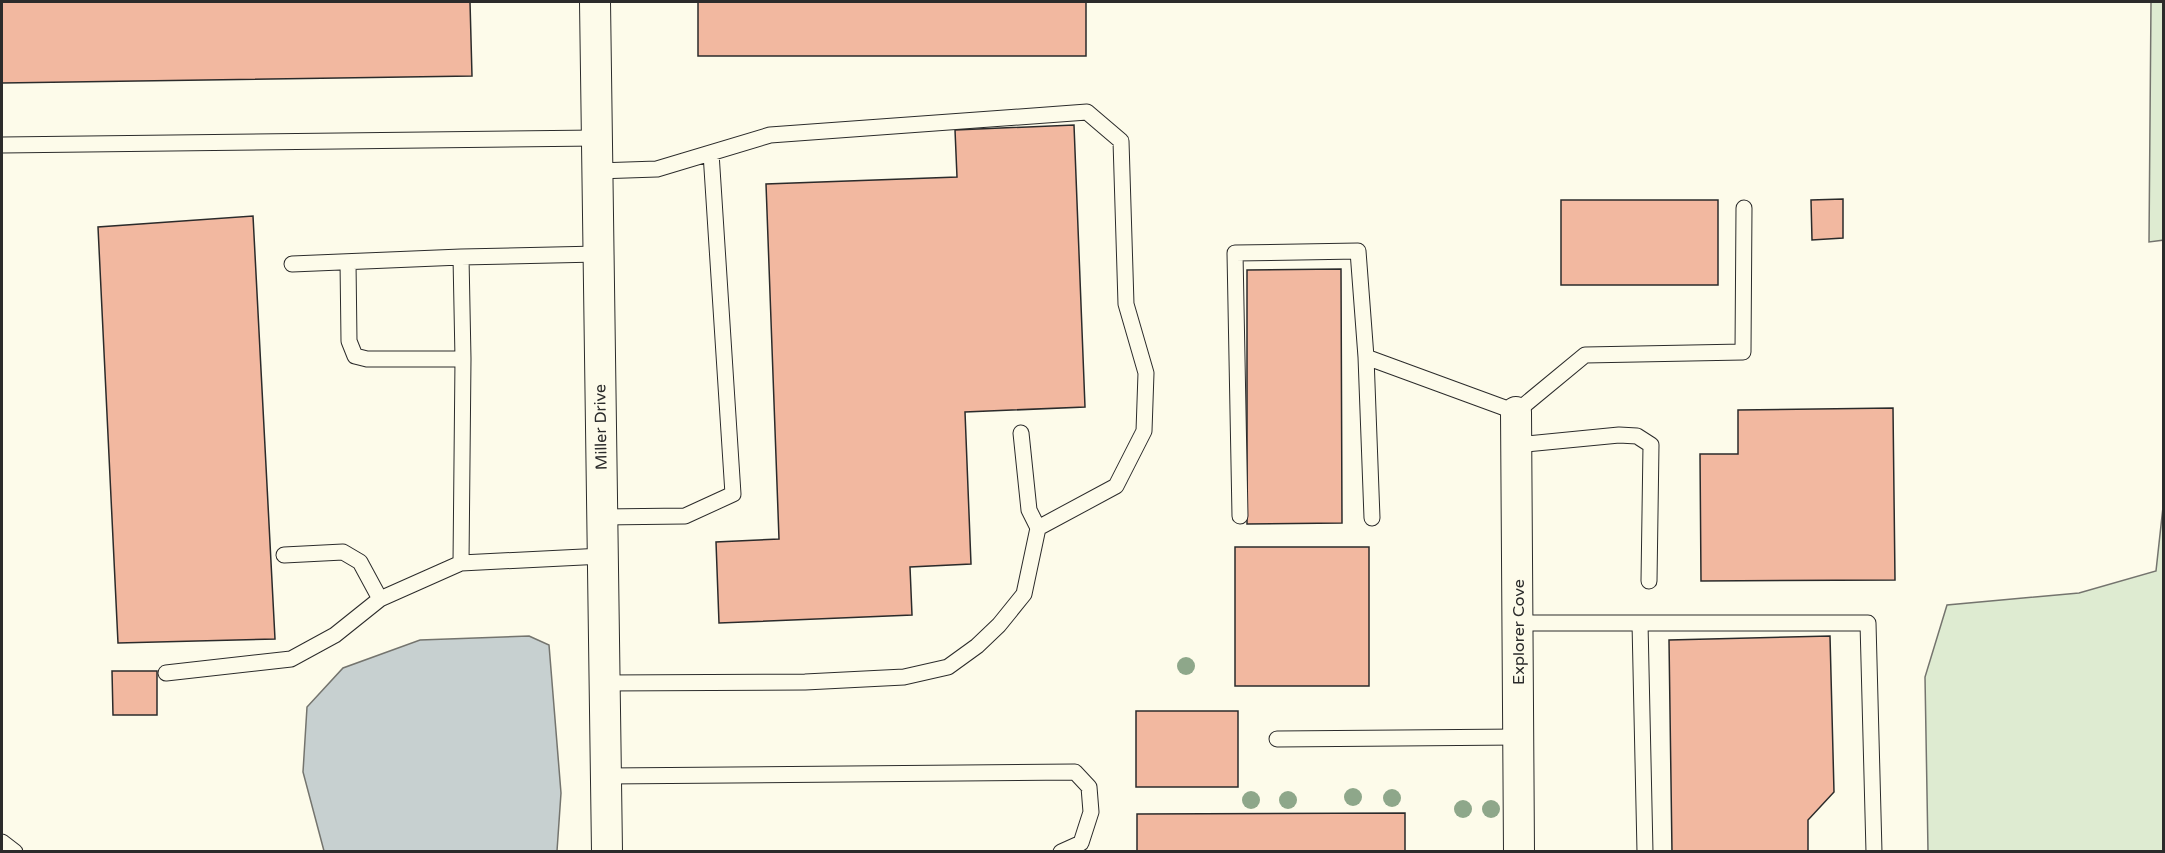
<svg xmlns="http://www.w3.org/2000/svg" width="2165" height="853" font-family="'Varela Round',sans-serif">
<rect width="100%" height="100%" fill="#fdfbea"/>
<path fill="#deebd1" stroke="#74746e" stroke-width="1.5" d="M 2151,2 L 2163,2 L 2164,240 L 2149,242 Z
M 2163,507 L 2163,851 L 1928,851 L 1925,677 L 1947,605 L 2079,593 L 2156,571 Z"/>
<path fill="#c7d0d0" stroke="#74746e" stroke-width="1.5" d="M 529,636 L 549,645 L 561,793 L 557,851 L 324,851 L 303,772 L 307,707 L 343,668 L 420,640 Z"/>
<path fill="#f2b8a0" stroke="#2b2b2b" stroke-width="1.5" d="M 2,2 L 470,2 L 472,76 L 2,83 Z
M 698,2 L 1086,2 L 1086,56 L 698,56 Z
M 1074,125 L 1085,407 L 965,412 L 971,564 L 910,567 L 912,615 L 719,623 L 716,542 L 779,539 L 766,184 L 957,177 L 955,130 Z
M 1843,199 L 1843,238 L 1812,240 L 1811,200 Z
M 1561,200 L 1718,200 L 1718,285 L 1561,285 Z
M 253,216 L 275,639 L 118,643 L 98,227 Z
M 1341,269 L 1342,523 L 1247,524 L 1247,270 Z
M 1893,408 L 1895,580 L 1701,581 L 1700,454 L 1738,454 L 1738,410 Z
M 1235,547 L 1369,547 L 1369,686 L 1235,686 Z
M 1830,636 L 1834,792 L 1808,820 L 1808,852 L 1672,852 L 1669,640 Z
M 112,671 L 157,671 L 157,715 L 113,715 Z
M 1136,711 L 1238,711 L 1238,787 L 1136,787 Z
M 1405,813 L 1405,852 L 1137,852 L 1137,814 Z"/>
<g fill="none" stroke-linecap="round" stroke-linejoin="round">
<defs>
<path id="service" d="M 2,145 L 597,138
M 597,171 L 657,169 L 770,135 L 1087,112 L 1121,141 L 1126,304 L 1146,373 L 1144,431 L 1116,486 L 1038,528 L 1024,594 L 999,625 L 977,646 L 948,667 L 904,677 L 805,682 L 604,683
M 598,254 L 461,257 L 463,359 L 461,563 L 603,556
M 348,262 L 349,341 L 355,356 L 367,359 L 463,359
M 292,264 L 461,257
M 1366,357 L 1372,518
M 1021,433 L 1029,510 L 1038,528
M 1517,445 L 1619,435 L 1637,436 L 1651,445 L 1649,581
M 1240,516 L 1235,253 L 1358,251 L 1366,357 L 1516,412 L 1585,355 L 1743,352 L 1744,208
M 602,517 L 685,516 L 733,494 L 711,153
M 284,555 L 343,552 L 360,562 L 380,599
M 1518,623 L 1640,623
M 166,673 L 291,659 L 335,635 L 380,599 L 461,563
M 1277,739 L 1519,737
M 606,776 L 1075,772 L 1089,787 L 1091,812 L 1081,843 L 1061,852
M 2,842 L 15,852
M 1645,852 L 1640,623 L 1868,623 L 1874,852"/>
<path id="minor" d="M 595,2 L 607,852
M 1516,412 L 1519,852"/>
</defs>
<use href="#service" stroke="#2b2b2b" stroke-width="17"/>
<use href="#minor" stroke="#2b2b2b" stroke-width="32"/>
<use href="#service" stroke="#fdfbea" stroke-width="15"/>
<use href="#minor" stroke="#fdfbea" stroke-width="30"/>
</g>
<g fill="#8ea78a">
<circle cx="1186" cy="666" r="9"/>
<circle cx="1353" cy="797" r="9"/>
<circle cx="1392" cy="798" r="9"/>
<circle cx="1251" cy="800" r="9"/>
<circle cx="1288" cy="800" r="9"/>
<circle cx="1463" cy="809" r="9"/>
<circle cx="1491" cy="809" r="9"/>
</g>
<g text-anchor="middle" stroke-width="4.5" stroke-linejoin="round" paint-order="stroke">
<g font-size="16" fill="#2b2b2b" stroke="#fdfbea">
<text transform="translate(600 427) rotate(-91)" y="6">Miller Drive</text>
<text transform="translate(1518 632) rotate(-90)" y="6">Explorer Cove</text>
</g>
</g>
<rect width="2165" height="853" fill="none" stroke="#2b2b2b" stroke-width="6"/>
</svg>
